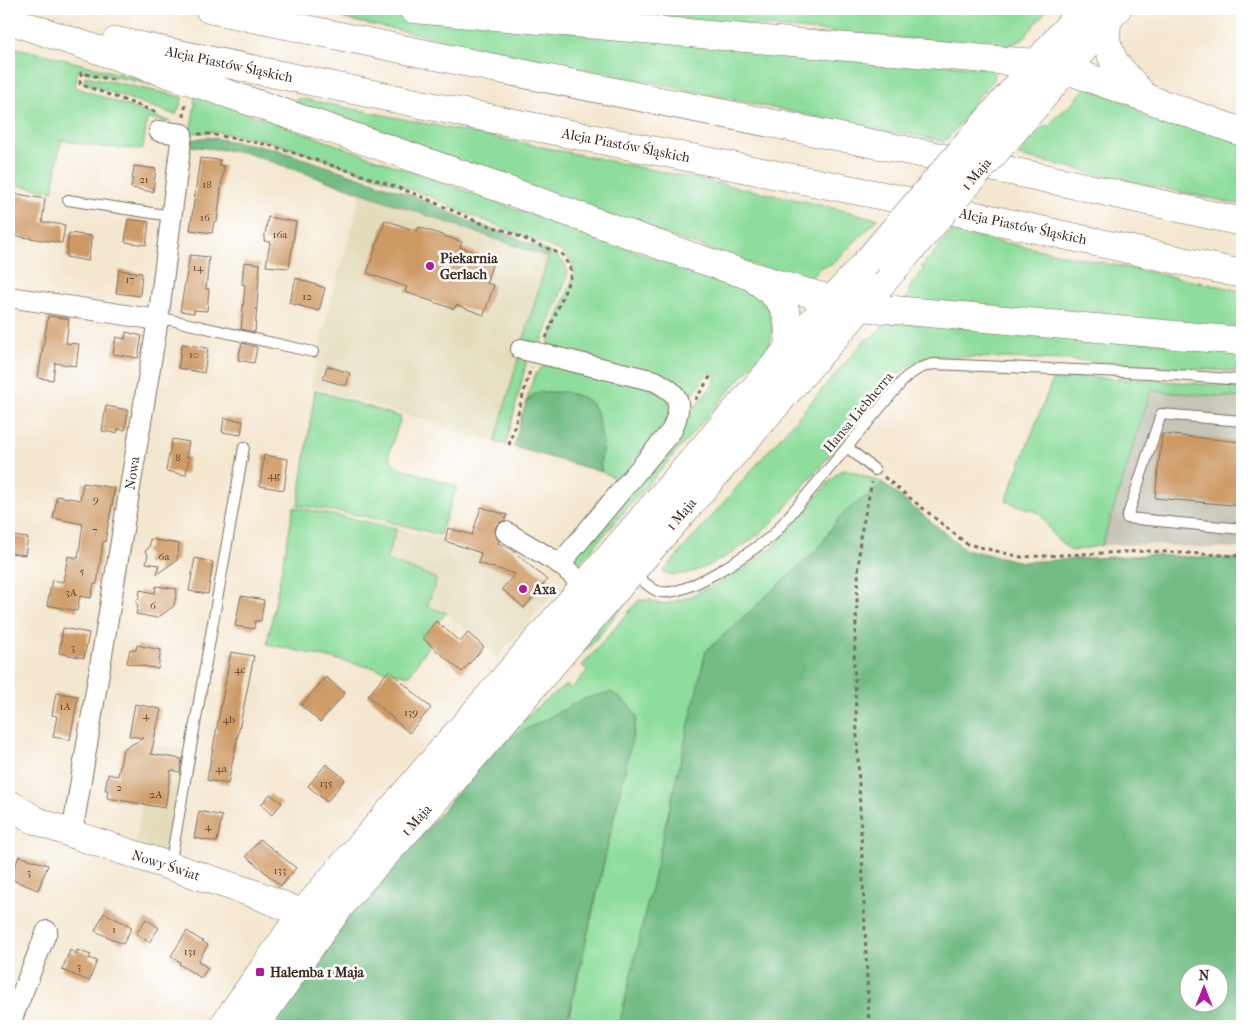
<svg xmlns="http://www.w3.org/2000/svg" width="1251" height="1035" font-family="'IM FELL French Canon',serif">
<rect width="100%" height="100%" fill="#fff"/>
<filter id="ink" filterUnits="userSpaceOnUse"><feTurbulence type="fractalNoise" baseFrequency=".02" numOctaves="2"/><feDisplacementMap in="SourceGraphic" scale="10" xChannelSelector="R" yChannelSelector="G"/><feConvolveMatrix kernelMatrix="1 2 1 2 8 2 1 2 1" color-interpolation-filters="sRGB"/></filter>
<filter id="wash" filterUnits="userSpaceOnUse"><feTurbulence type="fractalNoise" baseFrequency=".0096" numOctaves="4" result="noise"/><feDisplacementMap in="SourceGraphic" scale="20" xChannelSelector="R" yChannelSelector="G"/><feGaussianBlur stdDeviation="1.12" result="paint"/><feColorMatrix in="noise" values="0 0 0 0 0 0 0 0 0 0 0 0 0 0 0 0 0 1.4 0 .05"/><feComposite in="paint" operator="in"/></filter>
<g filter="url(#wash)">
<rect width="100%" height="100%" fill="#f4e7d0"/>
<path fill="#e3dbba" d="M 360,193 L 548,257 L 495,442 L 311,386 L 331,298 L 354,222 Z
M 398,528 L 444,541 L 448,528 L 512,548 L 561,586 L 497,657 L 447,613 L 427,608 L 436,581 L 386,560 Z
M 152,744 L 185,750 L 166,855 L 135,845 Z"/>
<path fill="#c6c5b8" d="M 1151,391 L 1242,398 L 1242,548 L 1209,548 L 1148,544 L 1102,545 Z"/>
<path fill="#8edd9c" stroke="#64845d" d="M 569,9 L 753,9 L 795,13 L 804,9 L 843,9 L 870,13 L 885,9 L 1020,9 L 1025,13 L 1028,9 L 1048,9 L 1022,40 L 1004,47 Z
M 355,10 L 995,69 L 994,80 L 970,106 L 973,109 L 944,142 L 902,133 L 898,134 L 344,19 L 345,11 Z
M 9,46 L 47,55 L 181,90 L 78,70 L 75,87 L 171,122 L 147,119 L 143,149 L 101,147 L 61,140 L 53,191 L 9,184 Z
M 85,76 L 183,97 L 176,115 L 84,83 Z
M 1086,87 L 1242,143 L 1242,205 L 1086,172 L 1087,171 L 1018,156 L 1045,125 L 1048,126 L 1058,115 L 1071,105 Z
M 194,94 L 749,292 L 765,302 L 771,313 L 772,333 L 770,343 L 765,352 L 745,374 L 744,374 L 576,567 L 572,567 L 572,556 L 712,386 L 715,381 L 715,374 L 709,372 L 686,403 L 549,346 L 549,341 L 574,275 C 574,265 569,257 561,251 L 468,214 L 427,195 L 406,188 L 381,178 L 265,140 L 216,132 L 190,133 L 195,104 Z
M 299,98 L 537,146 L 808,202 L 878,219 L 833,264 L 821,267 L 806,283 L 295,106 L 296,100 Z
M 952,232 L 1242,291 L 1242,332 L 903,302 L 908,295 L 910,286 L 924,269 L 921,267 Z
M 547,251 C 559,256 569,264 567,278 L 541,344 L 523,342 L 548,257 L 549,254 Z
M 886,322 L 1242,349 L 1242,372 L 1070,360 L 931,356 L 909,366 L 899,374 L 771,524 C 751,542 690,586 663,572 L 865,340 L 874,336 Z
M 519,356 L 526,360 L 526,364 L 506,445 L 495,442 Z
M 549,364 L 652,386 L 669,398 L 670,417 L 557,556 L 615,478 L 602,472 C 600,464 601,460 602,453 C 604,447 597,412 594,407 C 584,392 564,393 548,392 C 543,392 538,392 533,395 C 530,397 528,400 526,403 C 530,390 533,368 549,364 Z
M 1054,376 L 1150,380 L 1242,387 L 1242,398 L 1151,391 L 1102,545 L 1071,551 L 1054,536 L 1040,513 L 1006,501 Z
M 315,390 L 401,417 L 389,453 C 390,461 394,464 401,468 L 457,486 L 440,535 L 379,519 L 298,505 Z
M 846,469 L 883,483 L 840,516 L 818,549 L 706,651 L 619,1026 L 567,1026 L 637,717 L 500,743 L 542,703 L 566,685 L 571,689 L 588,670 L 582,666 L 639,600 L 652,600 L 656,603 L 665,604 L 686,598 L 722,581 L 751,564 L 774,546 L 838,472 Z
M 294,507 L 397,528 L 386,560 L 435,578 L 436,581 L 427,607 L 447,613 L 421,638 L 429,645 L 409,676 L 267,644 Z
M 628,600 L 587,650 L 585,648 L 600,622 L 615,604 Z"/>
<path fill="#72bc84" stroke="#567351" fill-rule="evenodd" d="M 207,137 L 272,148 L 398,190 L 424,200 L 473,223 L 505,233 L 547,251 L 549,254 L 548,257 L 243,152 L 188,146 L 190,140 Z
M 538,392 L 565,392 L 578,396 L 590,402 L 597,413 L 603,444 L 600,465 L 602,472 L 514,447 C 519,430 521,400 538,392 Z
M 883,483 L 965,549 L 1022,562 L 1149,555 L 1242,559 L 1242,1026 L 619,1026 L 706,651 L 818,549 L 840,516 ZM 1218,972 L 1218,1002 L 1188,1002 L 1188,972 Z
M 612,692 L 630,706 L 637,717 L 566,1026 L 266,1026 L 353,905 L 358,909 L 500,743 L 586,698 Z"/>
<g id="blocks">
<path fill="#cd9a65" d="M 200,158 L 220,160 L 219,165 L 224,166 L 217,222 L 214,221 L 212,233 L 190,230 Z
M 134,166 L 156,169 L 153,192 L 131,188 Z
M 12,193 L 45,199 L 42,222 L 65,225 L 62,243 L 9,235 L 9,218 Z
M 268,217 L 296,222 L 289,268 L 266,266 L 270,242 L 264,241 Z
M 128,219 L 149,222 L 146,245 L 125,242 Z
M 385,220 L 417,231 L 419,227 L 462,242 L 460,247 L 494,259 L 486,283 L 494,285 L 484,315 L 456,305 L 454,309 L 405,292 L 407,287 L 367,273 Z
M 69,233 L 92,236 L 88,261 L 66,257 Z
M 190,255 L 209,257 L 206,289 L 209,289 L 207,311 L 194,310 L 194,313 L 180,311 Z
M 244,262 L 260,264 L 255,332 L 241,329 L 245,285 L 242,284 Z
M 119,270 L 142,273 L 140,296 L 116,293 Z
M 296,278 L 325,288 L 319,311 L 289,303 Z
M 48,316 L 69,319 L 66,343 L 79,344 L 76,366 L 55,363 L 53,380 L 38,378 Z
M 126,332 L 142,336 L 138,358 L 113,354 L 116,337 L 125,339 Z
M 242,343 L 257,347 L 254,363 L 238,360 Z
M 182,344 L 208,348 L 204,373 L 178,368 Z
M 327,366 L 350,373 L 346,386 L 323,379 Z
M 106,406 L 128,410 L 125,430 L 118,429 L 117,433 L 102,431 Z
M 224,418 L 243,421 L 241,435 L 222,432 Z
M 1162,434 L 1242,442 L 1242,506 L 1155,498 Z
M 172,439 L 189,442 L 186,457 L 189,457 L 186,475 L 166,471 Z
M 264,455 L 288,459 L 284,490 L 260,486 Z
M 83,483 L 115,488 L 105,542 L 103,542 L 97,584 L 94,584 L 91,598 L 80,596 L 77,611 L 47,605 L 52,580 L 63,582 L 68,556 L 78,558 L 83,524 L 53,518 L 57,496 L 80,500 Z
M 481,507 L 507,515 L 505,520 L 500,522 L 496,526 L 494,532 L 499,541 L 498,543 L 511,549 L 547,580 L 524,608 L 502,589 L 515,574 L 478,563 L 481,553 L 445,541 L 448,528 L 472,535 Z
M 12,536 L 28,538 L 25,555 L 10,553 Z
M 150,539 L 179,544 L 177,560 L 157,574 L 159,565 L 146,563 L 148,555 L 145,551 L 149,548 Z
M 195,558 L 213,562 L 208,594 L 189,591 Z
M 156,586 L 177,589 L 174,606 L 157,618 L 136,614 L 138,606 L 135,601 L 139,598 L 140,590 L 155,593 Z
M 241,596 L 264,600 L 261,621 L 255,621 L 254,629 L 235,626 Z
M 436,621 L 460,642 L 468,633 L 484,647 L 462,672 L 422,638 Z
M 63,628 L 89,633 L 84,658 L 59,653 Z
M 137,645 L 161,650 L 158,669 L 127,663 L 130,649 L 136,650 Z
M 231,652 L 254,656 L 228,784 L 207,780 Z
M 389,670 L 431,708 L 409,733 L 368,696 Z
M 326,677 L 345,693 L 320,722 L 301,705 Z
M 56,693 L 78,696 L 70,740 L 53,737 L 57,716 L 52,715 Z
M 135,704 L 161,709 L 151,754 L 182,759 L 180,772 L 171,770 L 165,808 L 107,798 L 108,790 L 105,790 L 108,774 L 118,776 L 123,749 L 144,738 L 129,736 Z
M 326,764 L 345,779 L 327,802 L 308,786 Z
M 270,794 L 282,803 L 272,815 L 261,805 Z
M 199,811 L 222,816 L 217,842 L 194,838 Z
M 260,839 L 296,868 L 281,886 L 246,856 Z
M 19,856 L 48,865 L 38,890 L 10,879 Z
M 104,913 L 132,927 L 123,944 L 95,931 Z
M 146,919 L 159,928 L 149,942 L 136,934 Z
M 187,931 L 208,945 L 198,961 L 208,968 L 201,978 L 179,964 L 180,962 L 171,956 Z
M 70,950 L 76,954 L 77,950 L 91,955 L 89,958 L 97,961 L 89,981 L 62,970 Z"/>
</g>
</g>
<g filter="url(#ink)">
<use href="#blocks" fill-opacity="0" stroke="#7c6c5c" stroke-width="1"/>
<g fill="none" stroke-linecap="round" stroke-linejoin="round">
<defs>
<path id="lane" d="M 68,200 L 171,216
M 158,320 L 171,320 L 313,352
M 1242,421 L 1161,414 L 1127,518 L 1242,529
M 847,447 L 875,470
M 632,571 C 639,578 648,587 657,591 C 682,601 752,551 773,535 L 906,377 L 920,368 L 933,364 L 1148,373 L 1242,380
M 170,866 L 244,447"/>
<path id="street" d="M 9,297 L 158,320
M 521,349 L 655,381 C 681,395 683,402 672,430 L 560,564
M 506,532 L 560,564 L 585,586
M 72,834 L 158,320 L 182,134 L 159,131
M 9,1026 L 47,931"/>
<path id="secondary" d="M 1011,93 L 1083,9
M 1036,105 L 1117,9
M 9,804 L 35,820 L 72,834 L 255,894 L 287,907 L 302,914 L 317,925
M 223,1026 L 302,914 L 333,877 L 812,322 L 864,265
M 255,1026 L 323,929 L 351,892 L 455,778 L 650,550 L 893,270"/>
<path id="highway" d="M 209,9 L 484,66 L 1035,176 L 1242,222
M 413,9 L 1008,61 L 1038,63 L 1067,70 L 1242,132
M 9,20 C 176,76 343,132 509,191 C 625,232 741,278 861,307 L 1242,341
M 1107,20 L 1106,41 L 1114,62 L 1143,95
M 116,41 L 474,115 L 894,198 L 1242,274
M 756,280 C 788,302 788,311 790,348"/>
</defs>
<use href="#lane" stroke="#7c6c5c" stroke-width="12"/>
<use href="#street" stroke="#7c6c5c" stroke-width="22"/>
<use href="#secondary" stroke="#7c6c5c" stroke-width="29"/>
<use href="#highway" stroke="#7c6c5c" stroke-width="29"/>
<path stroke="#7c6c5c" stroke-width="3" stroke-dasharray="4 4" stroke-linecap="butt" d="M 1241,9 L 1242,9
M 113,80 L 81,73 L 80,84 L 159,113
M 184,117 L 186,101
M 198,134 L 209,134 L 269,145 L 377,180 L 418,195 L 478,222 L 506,231 L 563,255 L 571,270 L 570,278 L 546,338
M 695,400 L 712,374
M 509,445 L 531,367
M 884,477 L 967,544 L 1021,557 L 1146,551 L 1242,556
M 869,1026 L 854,663 L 860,538 L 872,482"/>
<use href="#lane" stroke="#fff" stroke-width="10"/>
<use href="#street" stroke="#fff" stroke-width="20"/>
<use href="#secondary" stroke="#fff" stroke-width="28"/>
<use href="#highway" stroke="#fff" stroke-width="28"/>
<defs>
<path id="secondary-bridge" d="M 864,265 L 1011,93
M 893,270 L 1036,105"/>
</defs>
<use href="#secondary-bridge" stroke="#7c6c5c" stroke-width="29" stroke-linecap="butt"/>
<use href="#secondary-bridge" stroke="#fff" stroke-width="28"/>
</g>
</g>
<g fill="#b5179e" stroke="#fff" stroke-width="2">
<circle cx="430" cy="266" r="5"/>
<circle cx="523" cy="589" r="5"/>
<rect x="255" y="967" width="10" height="10" rx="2.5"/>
</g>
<g text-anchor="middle" stroke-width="5" stroke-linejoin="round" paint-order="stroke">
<g font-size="11" fill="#604630">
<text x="144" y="183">21</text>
<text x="207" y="188">18</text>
<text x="205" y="221">16</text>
<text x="280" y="238">16a</text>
<text x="198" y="271">14</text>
<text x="130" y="283">17</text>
<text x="307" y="300">12</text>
<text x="194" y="358">10</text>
<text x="178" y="461">8</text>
<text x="274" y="479">4g</text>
<text x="96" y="503">9</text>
<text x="95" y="534">7</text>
<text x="164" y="560">6a</text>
<text x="82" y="575">5</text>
<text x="71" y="596">3A</text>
<text x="153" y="609">6</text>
<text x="73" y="651">3</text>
<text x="240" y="673">4c</text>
<text x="65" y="710">1A</text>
<text x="411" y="716">139</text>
<text x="146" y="719">4</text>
<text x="229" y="723">4b</text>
<text x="221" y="772">4a</text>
<text x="326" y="787">135</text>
<text x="119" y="791">2</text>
<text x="156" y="798">2A</text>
<text x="208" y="830">4</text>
<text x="280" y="874">133</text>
<text x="29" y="876">3</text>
<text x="114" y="933">1</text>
<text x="190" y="955">131</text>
<text x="79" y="970">3</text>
</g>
<g font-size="14" fill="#3b2a1e" stroke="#fff">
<text transform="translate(229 64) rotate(12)" y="5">Aleja Piastów Śląskich</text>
<text transform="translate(626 145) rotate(11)" y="5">Aleja Piastów Śląskich</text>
<text transform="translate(976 174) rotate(-49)" y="5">1 Maja</text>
<text transform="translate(1023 226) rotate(12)" y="5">Aleja Piastów Śląskich</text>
<text transform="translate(858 412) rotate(-50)" y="5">Hansa Liebherra</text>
<text transform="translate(132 473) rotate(-81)" y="5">Nowa</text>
<text transform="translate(681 514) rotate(-49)" y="5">1 Maja</text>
<text transform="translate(416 820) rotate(-47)" y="5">1 Maja</text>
<text transform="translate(166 865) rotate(18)" y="5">Nowy Świat</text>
</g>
<g font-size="14" font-weight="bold" fill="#3b2a1e" stroke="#fff" text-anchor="start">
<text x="440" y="263">Piekarnia<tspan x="440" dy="16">Gerlach</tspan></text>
<text x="533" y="594">Axa</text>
<text x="270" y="977">Halemba 1 Maja</text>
</g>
</g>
<rect width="1251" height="1035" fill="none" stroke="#fff" stroke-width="30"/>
<g transform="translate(1204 988)"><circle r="24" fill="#ffffff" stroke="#b1aaa5"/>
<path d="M0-4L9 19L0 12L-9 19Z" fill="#b5179e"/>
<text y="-8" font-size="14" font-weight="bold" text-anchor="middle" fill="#3b2a1e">N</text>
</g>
</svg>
